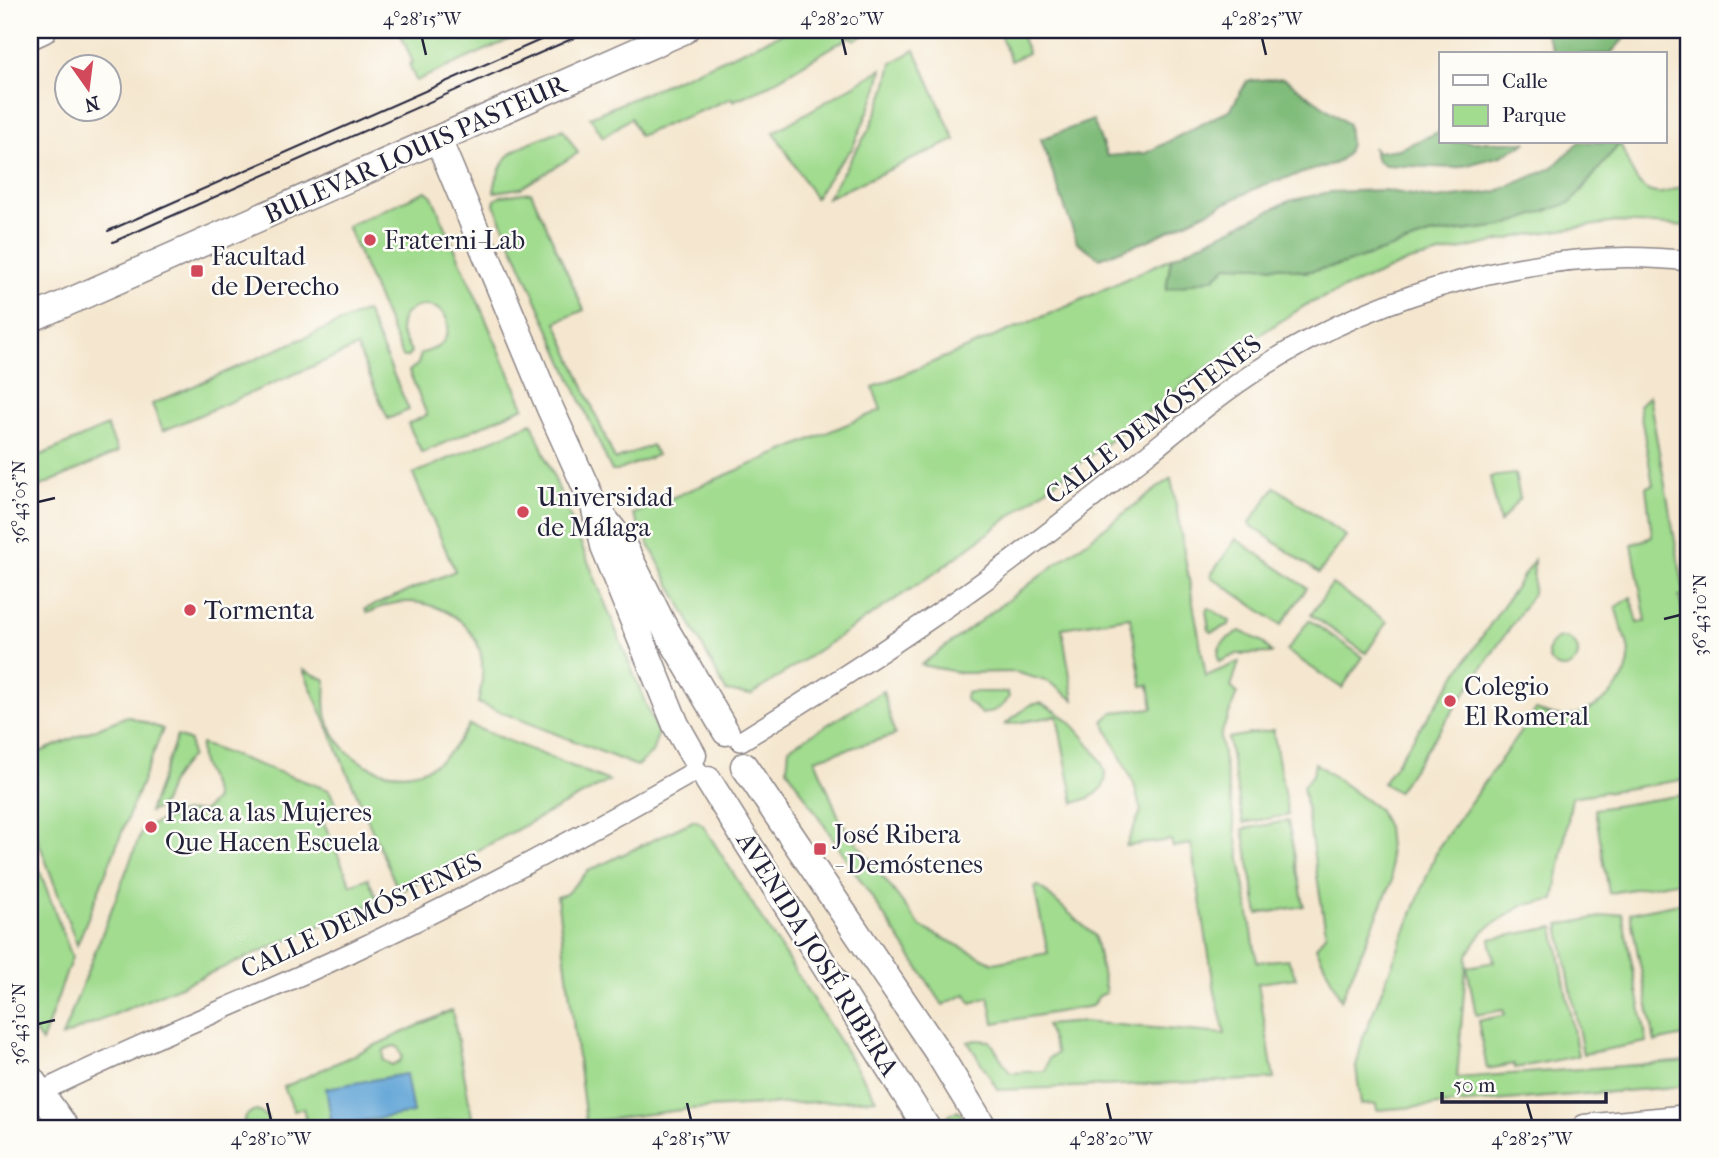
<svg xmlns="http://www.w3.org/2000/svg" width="1719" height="1158" font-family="'IM FELL French Canon',serif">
<rect width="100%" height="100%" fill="#fdfcf7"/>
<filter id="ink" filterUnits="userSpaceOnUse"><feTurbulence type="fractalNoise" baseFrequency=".0143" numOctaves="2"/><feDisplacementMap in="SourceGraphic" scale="14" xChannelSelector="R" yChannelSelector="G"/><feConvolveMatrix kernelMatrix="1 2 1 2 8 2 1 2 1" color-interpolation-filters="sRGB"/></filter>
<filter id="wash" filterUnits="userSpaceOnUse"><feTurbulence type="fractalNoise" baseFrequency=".00686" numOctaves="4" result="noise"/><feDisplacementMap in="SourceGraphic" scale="28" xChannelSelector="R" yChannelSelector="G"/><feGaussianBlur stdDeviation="1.57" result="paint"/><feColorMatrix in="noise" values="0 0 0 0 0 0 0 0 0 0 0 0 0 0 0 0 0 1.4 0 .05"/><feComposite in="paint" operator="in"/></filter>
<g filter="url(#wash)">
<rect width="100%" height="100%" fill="#f5e7cf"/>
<path fill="#a1dc8f" stroke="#627f65" stroke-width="2" fill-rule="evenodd" d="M 399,30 L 457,30 L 464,41 L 490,30 L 531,30 L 416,81 L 409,64 L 413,63 Z
M 790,30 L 872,30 L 855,40 L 851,36 L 765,87 L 733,101 L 732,98 L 639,136 L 631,118 L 603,137 L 590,117 Z
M 998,30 L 1019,30 L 1028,53 L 1011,61 Z
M 915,50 L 955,140 L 827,198 L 870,128 L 885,92 L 892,63 Z
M 882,69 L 877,91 L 852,149 L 836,167 L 815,198 L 774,132 Z
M 563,129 L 578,153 L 521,188 L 494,192 C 500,146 525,146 563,129 Z
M 1620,143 C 1628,161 1636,196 1661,193 C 1670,192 1680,187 1689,184 L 1689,226 L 1616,222 L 1527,235 L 1409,261 L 1306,305 L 1194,377 L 938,571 L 751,695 L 726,691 L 633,514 L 881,410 L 873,388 L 878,385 L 1068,306 L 1171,258 L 1166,290 L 1214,278 L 1228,265 L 1284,267 L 1305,272 L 1341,265 L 1429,235 L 1503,226 L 1572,202 Z
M 426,191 L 432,196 L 524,407 L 422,453 L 408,424 L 427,415 L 409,371 L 418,364 L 421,354 C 428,350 436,350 441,344 C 445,340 447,335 448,329 C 450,296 395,300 401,332 C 403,340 409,345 411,352 L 408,357 L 403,357 L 347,226 Z
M 531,192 L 584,310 L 556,322 L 615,460 L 652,445 L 657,455 L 617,471 L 612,471 L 609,465 L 494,204 L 495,200 L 501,196 Z
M 366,311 L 409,410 L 388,419 L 357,347 L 163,431 L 152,404 Z
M 1649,396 L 1685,596 L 1679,597 L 1683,611 L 1689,610 L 1689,779 L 1572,797 L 1554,900 L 1524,905 L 1484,930 L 1467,955 L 1457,1078 L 1689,1061 L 1689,1086 L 1377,1110 L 1376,1104 L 1361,1105 L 1356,1067 L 1363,1038 L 1438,848 L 1536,710 C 1543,712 1550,715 1557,716 C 1586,721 1627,689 1629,659 C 1630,639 1618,626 1616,607 L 1631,597 L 1638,623 L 1646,621 L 1632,544 L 1652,537 L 1646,487 L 1653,485 L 1639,405 Z
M 532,423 L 658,734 L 652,753 L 637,766 L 478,703 C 482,686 485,665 479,648 C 467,613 421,594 387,605 C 380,607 373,611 367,613 L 365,609 L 455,571 L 413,474 Z
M 107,426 L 118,452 L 30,491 L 30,460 Z
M 1515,474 L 1520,498 L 1500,523 L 1490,477 Z
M 1171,478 L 1206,676 L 1239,662 L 1231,687 L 1237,693 L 1220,737 L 1257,962 L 1288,959 L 1296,978 L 1258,983 L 1274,1079 L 998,1090 L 968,1042 L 977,1040 L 990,1041 L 1010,1073 L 1045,1071 L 1049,1058 L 1057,1053 L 1046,1025 L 1082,1022 L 1225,1034 L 1215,992 L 1191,844 L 1173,847 L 1171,840 L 1126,846 L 1141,811 L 1134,784 L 1103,721 L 1113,712 L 1153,708 L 1149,685 L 1142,686 L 1130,617 L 1062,628 L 1074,700 L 1049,682 L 1015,672 L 962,673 L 921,665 Z
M 1275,487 L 1346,536 L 1319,573 L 1249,524 Z
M 1236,539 L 1307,588 L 1281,625 L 1210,576 Z
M 1534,560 L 1533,594 L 1397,792 L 1383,783 Z
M 1332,584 L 1387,622 L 1366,653 L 1311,615 Z
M 1209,608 L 1230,621 L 1229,625 L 1212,632 L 1209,630 L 1206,610 Z
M 1309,620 L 1363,657 L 1342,688 L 1287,651 Z
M 1240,631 L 1261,641 L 1272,653 L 1237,654 L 1219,662 C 1215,644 1226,639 1240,631 Z
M1548 653a15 15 0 1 1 30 0a15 15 0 1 1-30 0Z
M 303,670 L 326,680 C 325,692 324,706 327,718 C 340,763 396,790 437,763 C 451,753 460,739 469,725 L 609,781 L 399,892 Z
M 883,691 L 895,735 L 815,759 L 840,820 L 921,927 L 993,963 L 1048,953 L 1034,887 L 1039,886 L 1095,936 L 1106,993 L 1099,996 L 1092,1006 L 994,1023 L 989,997 L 971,1003 L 966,994 L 943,1005 L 787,769 L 789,748 Z
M 972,692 L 1007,692 L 1009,696 C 1005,708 993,712 982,714 L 965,699 L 966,693 Z
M 1040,703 C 1063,712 1078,729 1093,749 C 1114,777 1109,794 1074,803 L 1057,716 L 1004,725 L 1030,705 Z
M 127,716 L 163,729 L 77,945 L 30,818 L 30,756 Z
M 1273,730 L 1288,815 L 1243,823 L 1228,738 Z
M 177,736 L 190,741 L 191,756 C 184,764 177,772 172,780 C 164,795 167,807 149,812 Z
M 201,744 L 329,790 L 336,804 L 319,812 L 351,885 L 368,878 L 378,901 L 62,1037 L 143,828 L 184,812 L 204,811 L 215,799 C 212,777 197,767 201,744 Z
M 1315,763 L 1378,809 L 1387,827 L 1392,881 L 1341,1000 L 1316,947 L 1326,933 L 1303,786 L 1313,775 Z
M 1689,794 L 1689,880 L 1609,893 L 1595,809 Z
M 695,820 L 702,824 L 876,1099 L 689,1109 L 586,1122 L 557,897 L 566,894 L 588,871 Z
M 1288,821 L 1304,906 L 1258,914 L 1243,829 Z
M 30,845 L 72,957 L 42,1042 L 30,1025 Z
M 1689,901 L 1689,1035 L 1655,1042 L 1630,913 Z
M 1622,913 L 1647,1042 L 1583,1054 L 1559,925 Z
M 1554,927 L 1578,1056 L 1515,1068 L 1514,1064 L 1487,1069 L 1478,1021 L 1505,1015 L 1503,1010 L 1476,1015 L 1467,967 L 1494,962 L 1490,939 Z
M 452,1010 L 472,1117 L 409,1128 L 298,1128 L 297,1123 L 306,1120 L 303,1108 L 294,1111 L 284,1087 ZM 393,1046 L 398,1047 L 402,1056 L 400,1061 L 392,1065 L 383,1060 L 384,1050 Z
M 958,1110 L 970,1128 L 946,1128 L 941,1121 Z
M 257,1111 L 267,1116 L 268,1128 L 244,1128 C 242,1118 247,1112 257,1111 Z"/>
<path fill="#80bc7a" stroke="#516f5a" stroke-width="2" d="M 1544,30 L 1632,30 L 1610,54 L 1555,54 Z
M 1284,78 L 1348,124 L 1350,144 L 1346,155 L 1336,163 L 1263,185 L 1149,240 L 1100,258 L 1077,242 L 1041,139 L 1093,120 L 1107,156 L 1146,153 L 1231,109 L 1247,81 Z
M 1441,131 L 1441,142 L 1527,142 L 1501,156 L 1456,168 L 1385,165 L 1377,161 L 1373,147 L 1377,152 L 1399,149 Z
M 1579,142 L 1620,143 L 1572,202 L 1503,226 L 1429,235 L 1341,265 L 1305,272 L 1284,267 L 1228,265 L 1214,278 L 1166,290 L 1171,258 L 1289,201 L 1330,192 L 1383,190 L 1436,199 L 1495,192 L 1552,168 Z"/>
<path fill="#63a6d7" stroke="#426489" stroke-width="2" d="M 406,1074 L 413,1113 L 332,1126 L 326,1088 Z"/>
</g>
<g filter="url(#ink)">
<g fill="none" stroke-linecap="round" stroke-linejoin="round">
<defs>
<path id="street" d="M 741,741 C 824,690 908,636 988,578 C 1042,539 1095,496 1148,454 C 1185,424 1221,393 1261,368 C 1380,291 1547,244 1689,261
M 39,1093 C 142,1041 250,1000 354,951 C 471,896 585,834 697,770"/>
<path id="secondary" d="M 30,36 L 43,30
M 438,139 L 549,406 L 594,505 L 603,546 L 658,681 L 676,725 L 693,755
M 30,319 L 685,30
M 599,512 L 620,539 L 662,623 L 726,732
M 744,766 L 937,1051 L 984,1128
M 708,780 L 927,1128
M 30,1078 L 66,1128
M 1585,1128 L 1689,1118"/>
<path id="primary" d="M 30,1127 L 31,1128"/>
</defs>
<use href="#street" stroke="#8c8485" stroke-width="22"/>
<use href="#secondary" stroke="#8c8485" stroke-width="29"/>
<use href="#primary" stroke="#8c8485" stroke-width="32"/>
<use href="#street" stroke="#fff" stroke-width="19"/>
<use href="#secondary" stroke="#fff" stroke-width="26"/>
<use href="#primary" stroke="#fff" stroke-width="30"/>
<path stroke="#22223b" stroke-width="2" d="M 108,231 L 563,30
M 113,242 L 592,30"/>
</g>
</g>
<path fill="none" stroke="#22223b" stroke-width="2.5" d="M 422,38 L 426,55M 842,38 L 846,55M 1262,38 L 1266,55M 38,502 L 55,498M 1664,619 L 1680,615M 38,1024 L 55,1020M 267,1103 L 271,1120M 687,1103 L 691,1120M 1107,1103 L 1111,1120M 1527,1103 L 1532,1120"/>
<g fill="#d1495b" stroke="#fdfcf7" stroke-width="2.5">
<circle cx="370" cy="240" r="7"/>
<rect x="190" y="264" width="14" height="14" rx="3.5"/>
<circle cx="523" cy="512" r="7"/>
<circle cx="190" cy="610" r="7"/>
<circle cx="1450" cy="701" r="7"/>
<circle cx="151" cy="827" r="7"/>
<rect x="813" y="842" width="14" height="14" rx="3.5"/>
</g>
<g text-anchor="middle" stroke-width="5" stroke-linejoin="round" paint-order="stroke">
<g font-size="26" fill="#22223b" stroke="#fdfcf7">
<text transform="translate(415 149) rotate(-24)" y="9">BULEVAR LOUIS PASTEUR</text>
<text transform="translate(1153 419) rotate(-37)" y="9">CALLE DEMÓSTENES</text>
<text transform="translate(361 915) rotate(-25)" y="9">CALLE DEMÓSTENES</text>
<text transform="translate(818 954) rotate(58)" y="9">AVENIDA JOSÉ RIBERA</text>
</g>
<g font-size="26" fill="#22223b" stroke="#fdfcf7" text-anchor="start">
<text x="384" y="249">Fraterni-Lab</text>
<text x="211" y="265">Facultad<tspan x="211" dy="30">de Derecho</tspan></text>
<text x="537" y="506">Universidad<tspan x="537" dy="30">de Málaga</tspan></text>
<text x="204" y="619">Tormenta</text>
<text x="1464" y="695">Colegio<tspan x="1464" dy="30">El Romeral</tspan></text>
<text x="165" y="821">Placa a las Mujeres<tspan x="165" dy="30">Que Hacen Escuela</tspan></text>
<text x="834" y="843">José Ribera<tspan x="834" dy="30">- Demóstenes</tspan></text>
</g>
</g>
<rect width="1719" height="1158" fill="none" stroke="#fdfcf7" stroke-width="77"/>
<rect x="1439" y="52" width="228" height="91" fill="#fdfcf7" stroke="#a5a5ac" stroke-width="2"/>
<rect x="1453" y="75" width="35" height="10" fill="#ffffff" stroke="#a5a5ac" stroke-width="2"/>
<text x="1502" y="88" font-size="21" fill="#22223b">Calle</text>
<rect x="1453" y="105" width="35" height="21" fill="#a1dc8f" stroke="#a5a5ac" stroke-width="2"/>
<text x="1502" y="122" font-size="21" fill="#22223b">Parque</text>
<g transform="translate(88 88) rotate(166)"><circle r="33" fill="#fdfcf7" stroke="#a5a5ac" stroke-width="2"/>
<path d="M0-5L12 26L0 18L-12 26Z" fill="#d1495b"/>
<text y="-10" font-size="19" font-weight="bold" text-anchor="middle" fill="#22223b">N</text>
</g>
<path d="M1442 1092v10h164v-10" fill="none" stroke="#22223b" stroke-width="3.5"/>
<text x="1453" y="1092" font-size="21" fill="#22223b" stroke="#fdfcf7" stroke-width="5" paint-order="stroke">50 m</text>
<rect x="38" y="38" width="1642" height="1082" fill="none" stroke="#22223b" stroke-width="2.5"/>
<g font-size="18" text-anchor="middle" fill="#22223b">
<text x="422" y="25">4°28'15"W</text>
<text x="842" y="25">4°28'20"W</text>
<text x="1262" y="25">4°28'25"W</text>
<text transform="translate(19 502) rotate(-90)" y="6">36°43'05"N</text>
<text transform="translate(1700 615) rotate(-90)" y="6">36°43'10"N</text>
<text transform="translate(19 1024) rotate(-90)" y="6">36°43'10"N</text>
<text x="271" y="1145">4°28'10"W</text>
<text x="691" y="1145">4°28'15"W</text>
<text x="1111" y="1145">4°28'20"W</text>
<text x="1532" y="1145">4°28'25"W</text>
</g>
</svg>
